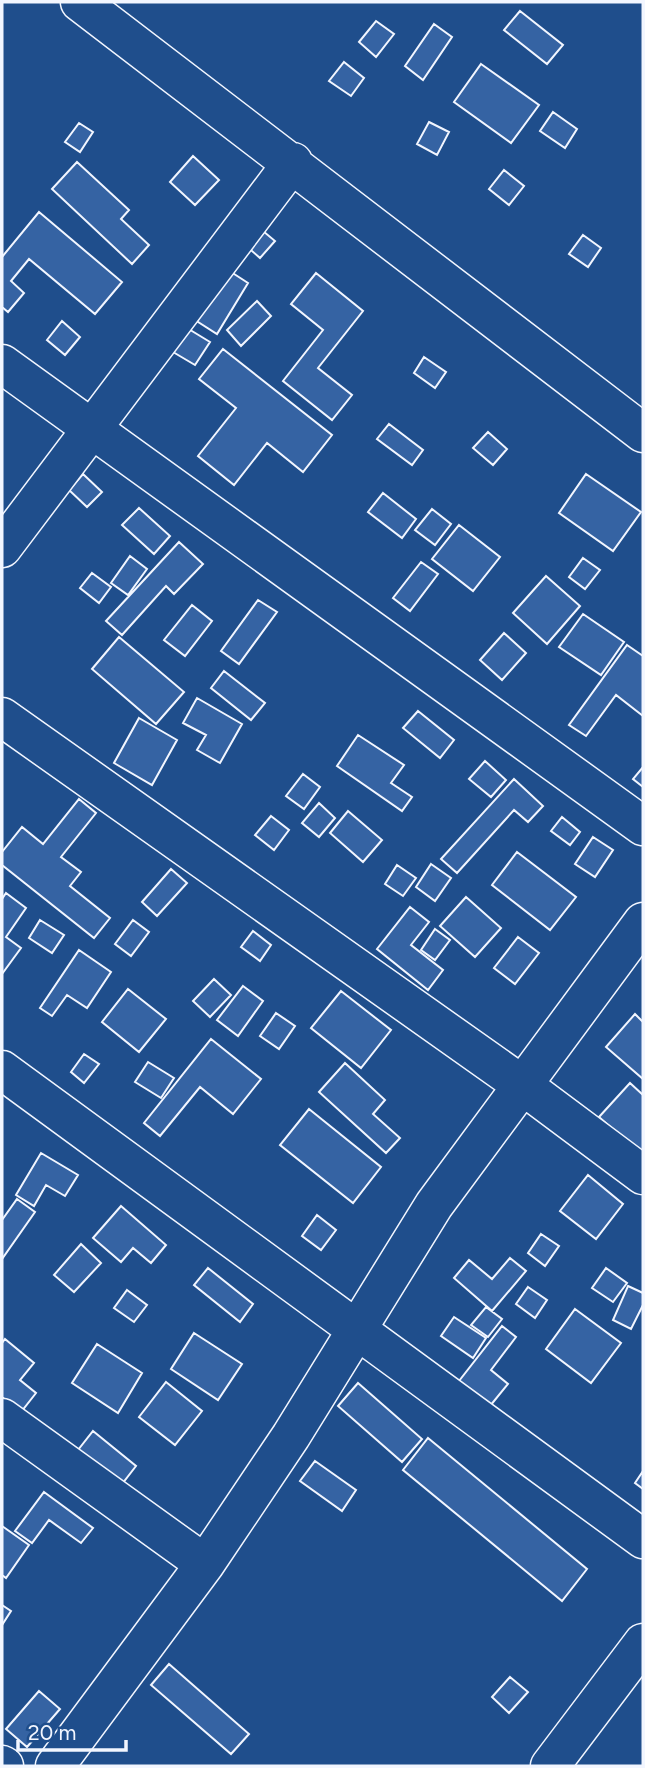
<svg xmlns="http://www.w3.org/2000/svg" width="645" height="1768" font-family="Figtree,sans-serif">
<rect width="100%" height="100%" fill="#1f4e8c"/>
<path fill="#3563a3" stroke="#f2f6ff" stroke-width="2" d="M 520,11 L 563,45 L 547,64 L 504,30 Z
M 376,21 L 394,34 L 376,57 L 359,42 Z
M 434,24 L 452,37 L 423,80 L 405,66 Z
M 344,62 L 364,78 L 351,96 L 329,81 Z
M 481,64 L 539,105 L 511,143 L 454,102 Z
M 553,112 L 577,129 L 565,148 L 540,131 Z
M 429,122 L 449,132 L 437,155 L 417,144 Z
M 79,123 L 93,132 L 80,152 L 65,142 Z
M 193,156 L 219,180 L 195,205 L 170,182 Z
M 77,162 L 129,210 L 121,219 L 149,245 L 132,264 L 52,189 Z
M 504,170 L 524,186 L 509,205 L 489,189 Z
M 39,212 L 122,282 L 95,314 L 29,259 L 11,281 L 24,293 L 8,312 L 2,307 L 2,257 Z
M 251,221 L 275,241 L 260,258 L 237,238 Z
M 583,235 L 601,248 L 588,267 L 569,254 Z
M 228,270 L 248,283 L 217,334 L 195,320 Z
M 316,273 L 363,311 L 318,368 L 352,395 L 332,420 L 283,381 L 323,330 L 291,304 Z
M 257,301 L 271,316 L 241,346 L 227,330 Z
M 62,321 L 80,337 L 65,355 L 47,340 Z
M 187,328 L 210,342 L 195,365 L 173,352 Z
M 223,349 L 332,435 L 303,472 L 267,443 L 234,485 L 198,456 L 236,408 L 199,379 Z
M 424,357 L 446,372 L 435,388 L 414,373 Z
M 389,424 L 423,450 L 412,465 L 377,439 Z
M 488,432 L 507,449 L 493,465 L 473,448 Z
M 83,474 L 102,492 L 87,507 L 69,490 Z
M 586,474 L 641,512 L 613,551 L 559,513 Z
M 383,493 L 416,519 L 402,538 L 368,512 Z
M 139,508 L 170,536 L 154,554 L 122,525 Z
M 432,509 L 451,524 L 435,545 L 415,530 Z
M 459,525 L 500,557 L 473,591 L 432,559 Z
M 179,542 L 203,564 L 174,594 L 166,586 L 122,635 L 106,621 Z
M 130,556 L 147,569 L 128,595 L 111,583 Z
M 583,558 L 600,570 L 585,589 L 569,577 Z
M 421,562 L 438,574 L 410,611 L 393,598 Z
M 92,573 L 111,587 L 99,603 L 80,588 Z
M 546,576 L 580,606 L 547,644 L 513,613 Z
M 258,600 L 277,612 L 239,664 L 221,651 Z
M 192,605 L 212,621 L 185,656 L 164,640 Z
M 583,614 L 624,642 L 601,675 L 559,647 Z
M 504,633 L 526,653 L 502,680 L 480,660 Z
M 119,637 L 184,692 L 156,724 L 92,669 Z
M 627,645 L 643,656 L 643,716 L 616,695 L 586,736 L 569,725 Z
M 224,671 L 265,703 L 251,720 L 211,688 Z
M 197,698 L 242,724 L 220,763 L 197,750 L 206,735 L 183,723 Z
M 418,711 L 454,740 L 440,758 L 403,728 Z
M 139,718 L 177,740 L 152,785 L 114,763 Z
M 358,735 L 404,765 L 391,783 L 412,797 L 402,811 L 337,766 Z
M 485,761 L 506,780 L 491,797 L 469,779 Z
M 643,767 L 643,787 L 633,779 Z
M 303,774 L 320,787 L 304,809 L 286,796 Z
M 514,779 L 543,806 L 528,822 L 514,810 L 457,873 L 441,859 Z
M 79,799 L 96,813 L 61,857 L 81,872 L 70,886 L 110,918 L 94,938 L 2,865 L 2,852 L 22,827 L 43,844 Z
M 319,803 L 335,818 L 319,837 L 302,823 Z
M 348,811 L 382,840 L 363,862 L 330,833 Z
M 271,816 L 289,830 L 274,850 L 255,835 Z
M 562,817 L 580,832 L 570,845 L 551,831 Z
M 593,837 L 613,850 L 595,877 L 575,864 Z
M 517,852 L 576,897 L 550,930 L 492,885 Z
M 431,864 L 451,878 L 435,901 L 416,887 Z
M 397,865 L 416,878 L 403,896 L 385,884 Z
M 171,869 L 187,883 L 157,916 L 142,902 Z
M 6,893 L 26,908 L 6,937 L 21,948 L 2,974 L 2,899 Z
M 466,897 L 501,928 L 475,957 L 440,926 Z
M 410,907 L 429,922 L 411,945 L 443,970 L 428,990 L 377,949 Z
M 40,920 L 64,935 L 52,953 L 29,938 Z
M 133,920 L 149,932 L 131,956 L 115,944 Z
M 435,929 L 450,940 L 435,960 L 421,950 Z
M 253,931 L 271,945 L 260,961 L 241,947 Z
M 518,937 L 539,953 L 515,984 L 494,968 Z
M 79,950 L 111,972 L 87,1008 L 67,995 L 52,1016 L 40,1008 Z
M 214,979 L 231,995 L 210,1017 L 193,1001 Z
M 243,986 L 263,1001 L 238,1036 L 217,1020 Z
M 128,989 L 166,1019 L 139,1052 L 102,1022 Z
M 341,991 L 391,1030 L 361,1068 L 311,1028 Z
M 276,1013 L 295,1026 L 279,1049 L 260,1036 Z
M 635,1014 L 643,1022 L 643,1079 L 606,1047 Z
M 211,1039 L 261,1079 L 233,1114 L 200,1087 L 160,1136 L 144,1123 Z
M 84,1054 L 99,1064 L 84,1083 L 71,1072 Z
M 148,1062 L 174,1078 L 161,1098 L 135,1082 Z
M 345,1063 L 385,1100 L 373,1114 L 400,1138 L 386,1153 L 319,1092 Z
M 630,1083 L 643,1095 L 643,1156 L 599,1117 Z
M 309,1109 L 381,1167 L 353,1203 L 280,1145 Z
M 41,1153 L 78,1175 L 65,1196 L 46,1185 L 34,1206 L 16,1195 Z
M 588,1175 L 623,1204 L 596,1239 L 560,1211 Z
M 17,1199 L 35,1212 L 2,1259 L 2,1220 Z
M 121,1206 L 166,1245 L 151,1263 L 133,1248 L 121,1262 L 93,1238 Z
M 317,1215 L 336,1230 L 321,1250 L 302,1236 Z
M 541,1234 L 559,1246 L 545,1266 L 528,1253 Z
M 81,1244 L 101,1263 L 74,1292 L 54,1275 Z
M 510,1258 L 526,1271 L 492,1311 L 454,1278 L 469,1260 L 492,1279 Z
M 208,1268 L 253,1304 L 240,1322 L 194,1285 Z
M 606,1268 L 627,1283 L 613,1302 L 592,1288 Z
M 628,1286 L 643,1293 L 643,1305 L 631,1329 L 613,1320 Z
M 528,1287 L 547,1300 L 535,1318 L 516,1304 Z
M 127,1290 L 147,1305 L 134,1322 L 114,1308 Z
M 486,1307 L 502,1319 L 488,1337 L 471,1325 Z
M 575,1309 L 621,1343 L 591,1383 L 546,1349 Z
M 454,1317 L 486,1338 L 473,1358 L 441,1336 Z
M 502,1326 L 516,1337 L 491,1370 L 508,1384 L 490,1406 L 459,1381 Z
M 194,1333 L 242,1364 L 218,1400 L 171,1369 Z
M 5,1339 L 34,1363 L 20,1380 L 36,1393 L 21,1412 L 2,1397 L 2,1343 Z
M 97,1344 L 142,1373 L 118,1413 L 72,1383 Z
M 166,1382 L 202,1411 L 175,1445 L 139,1417 Z
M 358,1383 L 422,1439 L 402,1462 L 338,1406 Z
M 93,1431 L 136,1466 L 122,1484 L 78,1450 Z
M 428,1438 L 587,1569 L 562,1601 L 403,1470 Z
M 315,1461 L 356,1490 L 342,1511 L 300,1481 Z
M 643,1471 L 643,1489 L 635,1483 Z
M 44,1492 L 93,1528 L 81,1543 L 49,1520 L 32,1543 L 15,1531 Z
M 2,1526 L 29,1545 L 6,1578 L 2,1575 Z
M 2,1605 L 11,1611 L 2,1625 Z
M 169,1664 L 249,1734 L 231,1754 L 151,1685 Z
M 510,1677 L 528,1692 L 509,1713 L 492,1697 Z
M 39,1691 L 60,1709 L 27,1747 L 6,1729 Z"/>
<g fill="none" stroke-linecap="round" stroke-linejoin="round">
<defs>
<path id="minor" d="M 80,2 L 643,433
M 2,364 L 643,826
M 2,548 L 293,162
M 2,717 L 525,1087 L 643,1175
M 2,1070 L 643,1539
M 2,1418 L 205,1564
M 2,1765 L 4,1766
M 55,1766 L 205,1564 L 291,1436 L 434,1205 L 643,922
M 550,1766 L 643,1643"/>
</defs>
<use href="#minor" stroke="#f2f6ff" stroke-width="41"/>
<use href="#minor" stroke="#1f4e8c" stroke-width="38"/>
</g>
<rect width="645" height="1768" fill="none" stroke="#f2f6ff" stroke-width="7"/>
<path d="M18 1740v10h108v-10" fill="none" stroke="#f2f6ff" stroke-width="3.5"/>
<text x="28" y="1740" font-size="21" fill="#f2f6ff" stroke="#1f4e8c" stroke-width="5" paint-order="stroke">20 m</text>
</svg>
